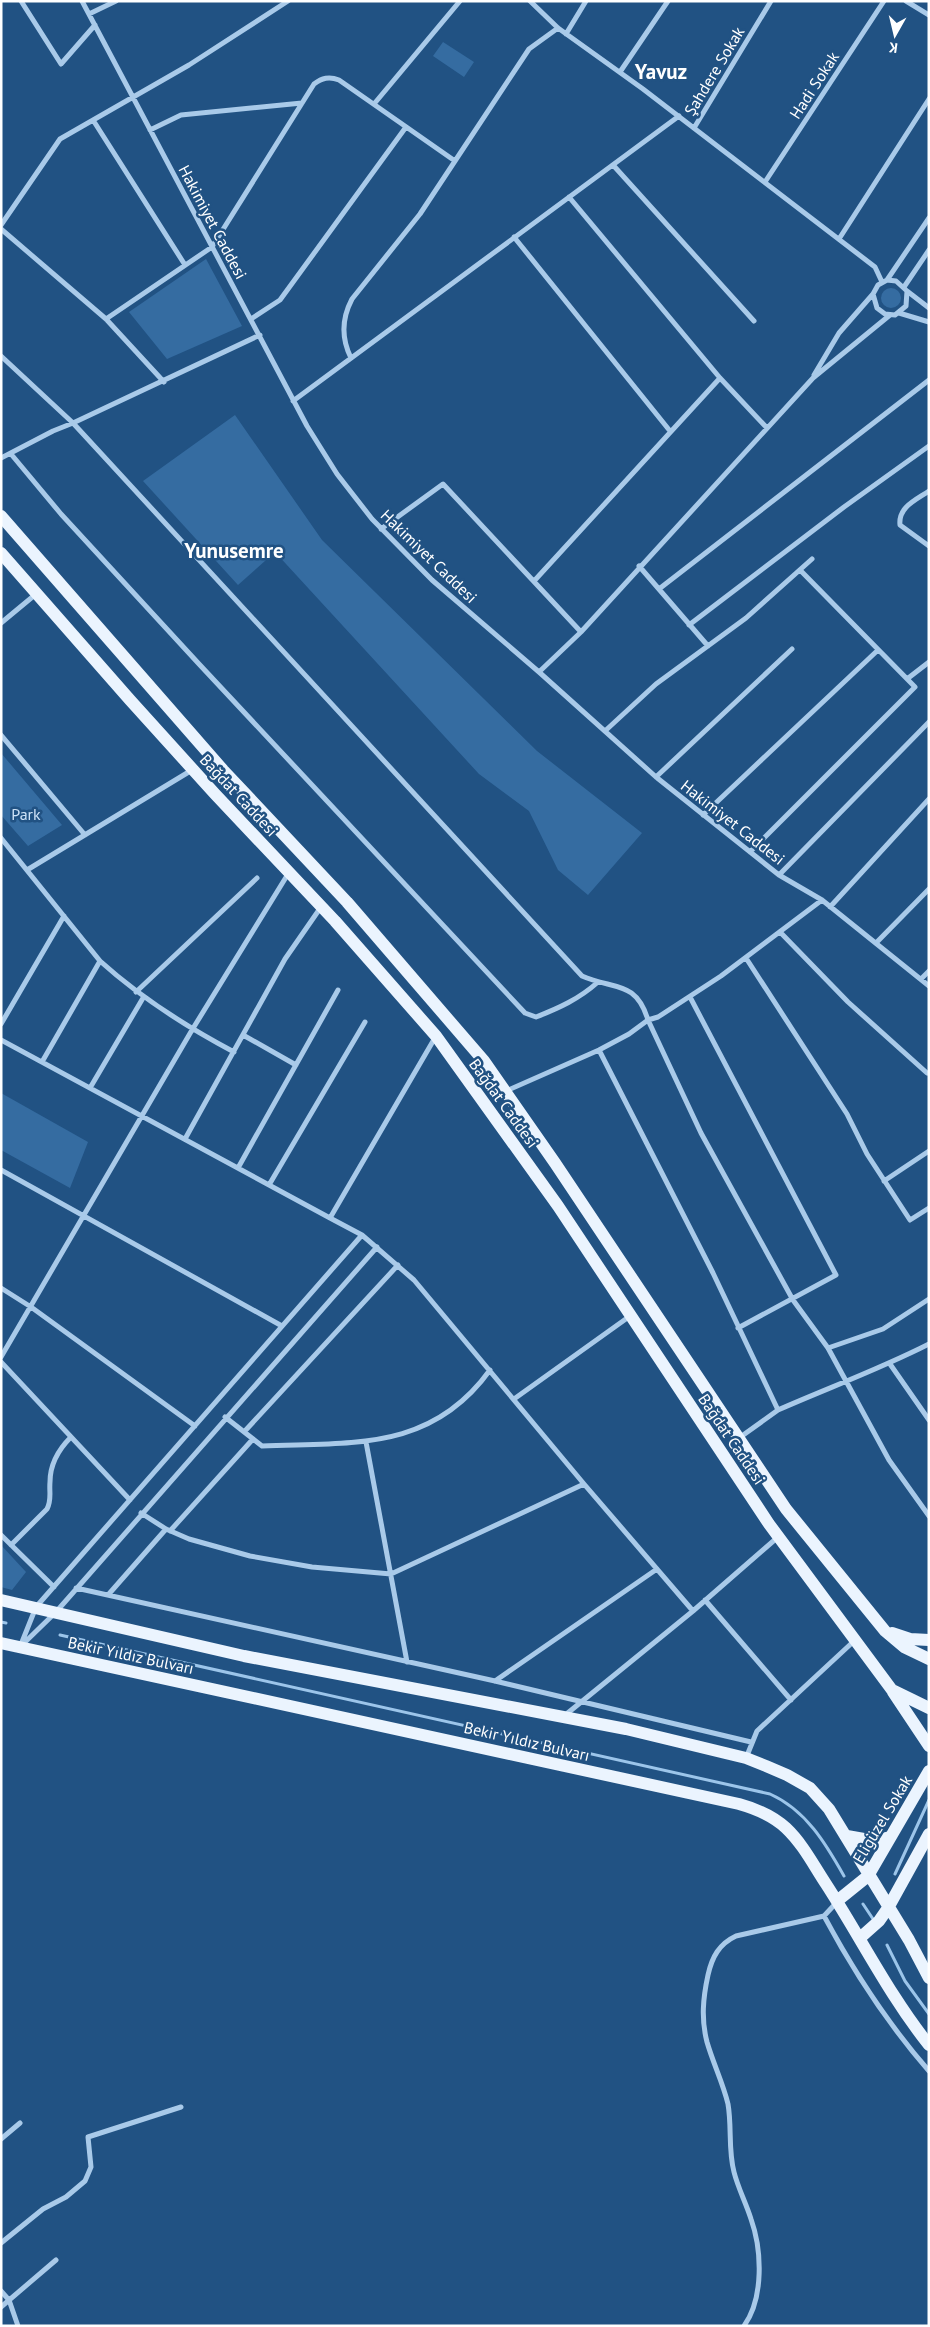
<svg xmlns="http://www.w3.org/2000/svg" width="930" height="2327" font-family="'PT Sans',sans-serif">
<rect width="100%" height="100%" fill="#215283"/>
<path fill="#356ca1" d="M 443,42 L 474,62 L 464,77 L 433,56 Z
M 206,259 L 242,326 L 167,359 L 129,312 Z
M881 298a10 10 0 1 1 20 0a10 10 0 1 1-20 0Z
M 235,415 L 322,540 L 537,751 L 642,833 L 588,895 L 558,870 L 529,811 L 479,774 L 275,552 L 238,585 L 143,481 Z
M 1,753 L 62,825 L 28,846 L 1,815 Z
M 1,1093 L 88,1142 L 70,1188 L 1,1150 Z
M 1,1545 L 26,1572 L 12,1590 L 1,1587 Z"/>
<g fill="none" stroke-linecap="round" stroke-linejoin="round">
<path stroke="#9cc5ea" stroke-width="3" d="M 1,1622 L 6,1623
M 60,1635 L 770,1794 C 806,1810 826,1844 844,1876
M 895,1874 L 929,1800
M 863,1904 L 875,1922
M 887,1945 L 905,1981 L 929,2014"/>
<path stroke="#a9cae9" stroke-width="5" d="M 21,1 L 61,64 L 95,25
M 82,1 L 307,426 L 337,474 L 372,519 L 432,580 L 539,672 L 656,777 L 779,875 L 822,900 L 929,986
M 530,1 L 558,28 L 643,89 L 875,267 L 882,282
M 906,1 L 929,15
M 89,14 L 116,1
M 566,34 L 586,1
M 620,72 L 668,1
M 374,104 L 460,1
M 93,120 L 185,265
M 694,128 L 771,1
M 150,130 L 181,115 L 302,103
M 613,165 L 754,321
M 765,182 L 884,1
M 569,197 L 720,378 L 767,428
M 1,225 L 60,139 L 189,65 L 288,1
M 1,229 L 106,319 L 164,382
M 514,237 L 670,431
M 839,239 L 929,99
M 887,280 L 896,281 L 907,291 L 906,306 L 895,315 L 885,314 L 877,308 L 873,294 L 878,285 L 887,280 L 929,218
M 904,287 L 929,250
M 907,291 L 929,308
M 899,313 L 929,322
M 106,319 L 212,247 L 314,84 C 322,78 329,76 339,80 L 455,161
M 251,319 L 280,300 L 406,127
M 1,356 L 73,423 L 260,335
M 351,358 C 341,338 342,318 352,299 L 420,214 L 529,49 L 558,28
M 814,375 L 839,333 L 873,294
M 293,401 L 679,116
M 11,454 L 61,514 L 199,664 L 525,1013 L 536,1017 C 559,1008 579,999 598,982
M 1,458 L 53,431 L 73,423 L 582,976 C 614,990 636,980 648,1020 L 701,1133 L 793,1300 L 828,1348 L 889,1460 L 929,1516
M 929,491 C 916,500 898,507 900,525 L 929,546
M 381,529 L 443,484 L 581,632
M 639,566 L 708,646
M 535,580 L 720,378
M 659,589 L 929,380
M 1,623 L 36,594
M 689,625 L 844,507 L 929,446
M 539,672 L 581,632 L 813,378 L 890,315
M 907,679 L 929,662
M 605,731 L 656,684 L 746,618 L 812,559
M 1,735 L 85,835
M 656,777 L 792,649
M 703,815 L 878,650
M 1,838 L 100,961 C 141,998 185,1026 234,1052
M 750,852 L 915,687 L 800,570
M 27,870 L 192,770
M 779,875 L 929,722
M 830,907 L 929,799
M 780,932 L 848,1002 L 927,1073
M 876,943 L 929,889
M 746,958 L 847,1114 L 867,1154 L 910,1220 L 929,1208
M 921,979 L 929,971
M 136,992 L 257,878
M 690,997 L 836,1275 L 738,1328
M 1,1024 L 64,916
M 243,1035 L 296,1065
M 1,1040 L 330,1218 L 362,1235 L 414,1280 L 584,1484 L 693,1611
M 599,1050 L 713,1273 L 778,1410 L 739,1438
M 42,1062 L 100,961
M 90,1088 L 143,998
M 506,1091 L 599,1050 L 629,1034 L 648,1020 L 658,1017 L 721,976 L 822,900
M 185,1139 L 285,959 L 321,907
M 238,1168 L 338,990
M 1,1170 L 282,1326
M 884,1181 L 929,1151
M 269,1185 L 365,1022
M 330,1218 L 436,1036
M 1,1288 L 31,1307 L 195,1426
M 828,1348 L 883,1329 L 929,1299
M 1,1357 L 192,1030 L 288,874
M 1,1362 L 130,1500
M 890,1364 L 929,1420
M 514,1399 L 630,1316
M 778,1410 C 828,1388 880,1369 929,1344
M 225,1417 L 262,1446 C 352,1442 431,1452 490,1370
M 244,1432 L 398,1265
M 366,1442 L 407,1662
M 141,1513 L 166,1529 L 189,1539 L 250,1556 L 312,1567 L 391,1574 L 584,1484
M 170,1531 L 253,1439
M 1,1535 L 54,1587
M 11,1545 L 47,1509 C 52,1500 49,1492 50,1482 C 50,1464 59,1449 71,1437
M 76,1588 L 495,1681 L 751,1742
M 108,1595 L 166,1529
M 705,1600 L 791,1700
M 22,1645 L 56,1612 L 377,1247
M 20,1647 L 36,1607 L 362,1235
M 495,1681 L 657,1569
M 564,1716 L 693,1611 L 778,1537
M 746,1758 L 757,1731 L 854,1641
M 824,1916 L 837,1902
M 1,2139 L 20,2123
M 1,2243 L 43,2209 L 66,2197 L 85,2181 L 91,2167 L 88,2137 L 181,2107
M 1,2291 L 9,2300 L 18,2326
M 1,2307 L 56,2260
M 744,2326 C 764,2298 762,2250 751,2219 C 746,2203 738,2188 734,2172 C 728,2150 732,2127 728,2104 C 723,2083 713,2063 707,2042 C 701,2019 703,1998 708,1975 C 712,1957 719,1944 736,1936 L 824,1916 C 854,1972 887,2023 929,2071"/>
<path stroke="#ebf4fe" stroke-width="12" d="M 1,516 L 223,770 L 347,902 L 484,1061 L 555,1163 L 786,1509 L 885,1631 L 904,1647 L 929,1659
M 1,553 L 130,700 L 215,794 L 335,921 L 436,1036 L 558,1206 L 769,1524 L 892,1690 L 929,1708
M 1,1600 L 244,1656 L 626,1729 L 746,1758 L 766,1766 L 787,1775 L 810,1788 L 829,1809 L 909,1940 L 929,1978
M 892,1633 L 910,1639 L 929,1640
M 1,1643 L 739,1804 C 757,1809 773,1816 786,1828 C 803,1844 814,1866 826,1884 C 861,1938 889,1995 929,2045
M 893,1692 L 929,1746
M 847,1836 L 875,1841 L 890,1837
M 837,1901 L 868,1876 L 929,1771
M 861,1937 L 879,1921 L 888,1908 L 929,1834"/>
</g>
<g text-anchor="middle" stroke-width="5" stroke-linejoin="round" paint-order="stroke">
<g font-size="16" fill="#fff" stroke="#215283">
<text transform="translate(714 71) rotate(-59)" y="6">Şahdere Sokak</text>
<text transform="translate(814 85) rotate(-57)" y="6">Hadi Sokak</text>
<text transform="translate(213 222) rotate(62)" y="6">Hakimiyet Caddesi</text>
<text transform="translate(429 556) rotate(44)" y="6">Hakimiyet Caddesi</text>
<text transform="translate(239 795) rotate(47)" y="6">Bağdat Caddesi</text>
<text transform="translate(733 822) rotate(38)" y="6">Hakimiyet Caddesi</text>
<text transform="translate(504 1103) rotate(54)" y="6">Bağdat Caddesi</text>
<text transform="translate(732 1439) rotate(56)" y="6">Bağdat Caddesi</text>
<text transform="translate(131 1655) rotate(12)" y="6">Bekir Yıldız Bulvarı</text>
<text transform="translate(527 1741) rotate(13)" y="6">Bekir Yıldız Bulvarı</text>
<text transform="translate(882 1819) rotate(-59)" y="6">Eligüzel Sokak</text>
</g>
<g font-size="16" fill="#cde2f7" stroke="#215283">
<text x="26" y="820">Park</text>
</g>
<g font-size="21" font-weight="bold" fill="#fff" stroke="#215283">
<text x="661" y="79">Yavuz</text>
<text x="234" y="558">Yunusemre</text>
</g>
</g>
<rect width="930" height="2327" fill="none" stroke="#ffffff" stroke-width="5"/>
<g transform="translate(895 35) rotate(188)" stroke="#215283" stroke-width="4" paint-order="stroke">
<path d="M0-4L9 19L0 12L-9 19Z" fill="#ffffff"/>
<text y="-8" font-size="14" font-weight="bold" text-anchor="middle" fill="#ffffff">K</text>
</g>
</svg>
